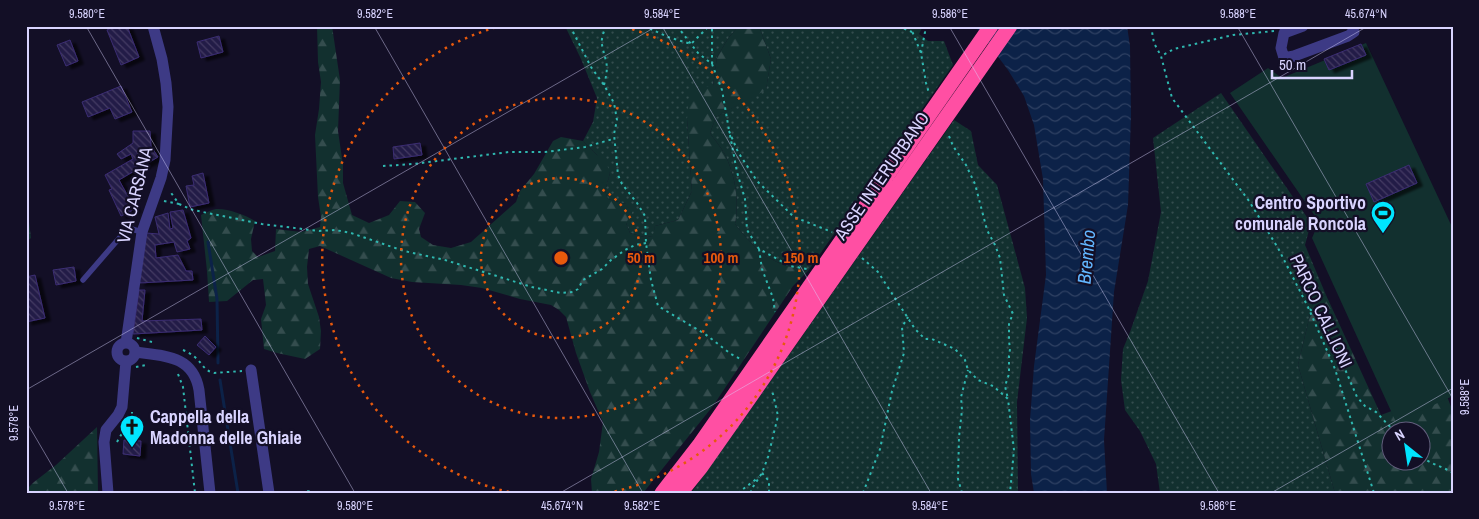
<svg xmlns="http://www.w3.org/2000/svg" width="1479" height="519" font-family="'Archivo Narrow',sans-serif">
<defs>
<pattern id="grass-dots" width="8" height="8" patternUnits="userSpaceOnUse" patternTransform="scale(1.25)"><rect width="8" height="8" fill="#12302f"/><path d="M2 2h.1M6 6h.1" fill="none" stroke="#344d4e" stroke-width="1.8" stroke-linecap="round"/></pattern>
<pattern id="forest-firs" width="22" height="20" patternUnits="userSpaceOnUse" patternTransform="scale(1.25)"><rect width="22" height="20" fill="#12302f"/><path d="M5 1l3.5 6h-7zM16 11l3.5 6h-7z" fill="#344d4e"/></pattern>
<pattern id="water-waves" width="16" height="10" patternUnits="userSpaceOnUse" patternTransform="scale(1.25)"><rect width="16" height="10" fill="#0c2248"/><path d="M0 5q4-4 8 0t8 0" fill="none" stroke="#2f4163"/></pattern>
<pattern id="building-back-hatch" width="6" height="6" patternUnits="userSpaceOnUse" patternTransform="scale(1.25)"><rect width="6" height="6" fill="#241b47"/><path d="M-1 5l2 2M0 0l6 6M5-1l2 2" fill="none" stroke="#433b63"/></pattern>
<filter id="shadow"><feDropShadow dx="5.5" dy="3" stdDeviation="1" flood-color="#0009"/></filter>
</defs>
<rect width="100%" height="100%" fill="#130f26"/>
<path fill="url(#grass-dots)" d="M 565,26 L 739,26 L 729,37 L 717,57 L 713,86 L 687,119 L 692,191 L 678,220 L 655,226 L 654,236 L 644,237 L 630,233 L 626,223 L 626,204 L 608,199 L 605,191 L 610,173 L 597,155 L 583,141 L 593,122 L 597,98 L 581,59 Z
M 759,26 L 923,26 L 919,34 L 928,41 L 944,41 L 953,65 L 808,271 C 796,268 783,266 773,260 C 758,252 745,237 735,224 C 739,203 736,179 727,159 C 724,150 715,141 710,133 L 716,117 L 766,89 L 771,59 Z
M 1221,93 L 1311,223 L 1305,245 L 1326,295 L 1313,302 L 1298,365 L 1335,493 L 1160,493 L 1156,464 L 1140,431 L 1125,410 L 1121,380 L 1123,349 L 1130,332 L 1148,281 L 1161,212 L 1153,138 Z
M 954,120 L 971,131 L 978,165 L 997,185 L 1025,288 L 1027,318 L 1017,402 L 1018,493 L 691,493 L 746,416 Z"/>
<path fill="url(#forest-firs)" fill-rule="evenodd" d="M 317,26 L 332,26 L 340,80 L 338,131 L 343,165 L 343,183 L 352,215 L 369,223 L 389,215 L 400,201 L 415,202 L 425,213 L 419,229 L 421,237 L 433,245 L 451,248 L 471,242 L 516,202 L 520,191 L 534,174 L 553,141 L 561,137 L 583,141 L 597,155 L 605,159 L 610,173 L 605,191 L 608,199 L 626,204 L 634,209 L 626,223 L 630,233 L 644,237 L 653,236 L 655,226 L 678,220 L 692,191 L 687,119 L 690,88 L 713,86 L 717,57 L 729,37 L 739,26 L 759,26 L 771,59 L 766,90 L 716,117 L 710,133 C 715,141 724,150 727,159 C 736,179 739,203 735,224 C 745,237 758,252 773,260 C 783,266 796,268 808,271 L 793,286 L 713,406 L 643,493 L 592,493 L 591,479 L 599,452 L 603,422 L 590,392 L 576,353 L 566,317 L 559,310 L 551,305 L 520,299 L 482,288 L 461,285 L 412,282 L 391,278 L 320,246 L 309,249 L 307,267 L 308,284 L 319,317 L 321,331 L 320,349 L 305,359 L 277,353 L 264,349 L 261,319 L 266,305 L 263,279 L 253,280 L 227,301 L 209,302 L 207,271 L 201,215 C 205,213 211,210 216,209 C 226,208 246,215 255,221 L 251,239 L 252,251 L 258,257 L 275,251 L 276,229 L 301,232 L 320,227 L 321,217 L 318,197 L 315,135 L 319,109 L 321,82 L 318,62 Z
M 26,198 L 31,238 L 26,242 Z
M 1326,295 L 1381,415 L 1445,391 L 1453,412 L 1453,493 L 1335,493 L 1298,365 L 1313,302 ZM 1392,432 L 1422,432 L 1422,462 L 1392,462 Z
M 97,427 L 98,493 L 26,493 L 26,490 L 34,482 L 56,465 Z"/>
<path fill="#12302f" d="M 1366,43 L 1453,229 L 1453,396 L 1396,422 L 1312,238 L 1319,222 L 1230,93 L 1268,68 L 1282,78 Z"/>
<path fill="url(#water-waves)" d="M 975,26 L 1127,26 L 1130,46 L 1131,115 L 1128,205 L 1114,292 L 1104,440 L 1107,493 L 1034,493 L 1031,474 L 1030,420 L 1034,366 L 1046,275 L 1043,179 L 1034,125 L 1024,96 L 1008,70 Z"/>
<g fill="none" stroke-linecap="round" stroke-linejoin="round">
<path stroke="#0c2248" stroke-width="3" d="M 208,242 L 217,299 L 218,363
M 220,380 L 238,493"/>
</g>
<path fill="url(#building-back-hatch)" stroke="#3b2d73" filter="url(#shadow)" d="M 115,26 L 127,26 L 139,57 L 121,65 L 107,30 Z
M 219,36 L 223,52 L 201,58 L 197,42 Z
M 70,40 L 78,61 L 66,66 L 57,45 Z
M 1361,44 L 1366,55 L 1329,70 L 1324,59 Z
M 121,86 L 132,112 L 115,119 L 110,108 L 88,117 L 82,102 Z
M 133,131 L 150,131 L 151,146 L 158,157 L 119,180 L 135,209 L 121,216 L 109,190 L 112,189 L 105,175 L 133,159 L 131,154 L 121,159 L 117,154 L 133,143 Z
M 420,143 L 422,155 L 394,159 L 393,147 Z
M 1409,165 L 1417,183 L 1374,202 L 1366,184 Z
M 203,173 L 209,203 L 190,207 L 186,186 L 194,185 L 192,176 Z
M 183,210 L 191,238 L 187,241 L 190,249 L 177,252 L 174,242 L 155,245 L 156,258 L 178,255 L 186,271 L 192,271 L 193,280 L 139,283 L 146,233 L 159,234 L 155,217 L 168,213 L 170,229 L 173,228 L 170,212 Z
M 74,267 L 76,281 L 56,285 L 53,270 Z
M 35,275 L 45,318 L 26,322 L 26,277 Z
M 139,290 L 145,290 L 142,321 L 201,319 L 202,330 L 133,334 Z
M 205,336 L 216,347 L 209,355 L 197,345 Z
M 124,440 L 141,441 L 140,456 L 123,454 Z"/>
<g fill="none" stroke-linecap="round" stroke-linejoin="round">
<path stroke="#2fb8b0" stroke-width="2" stroke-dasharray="2.5 4" stroke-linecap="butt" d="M 570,26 L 591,67 L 604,85 L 614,103 L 617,120 L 614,134 L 618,175 L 622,184 L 637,203 L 645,216 L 646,243 L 651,280 L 658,306 L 705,334 L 731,354 L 742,360
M 644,26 L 668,37 L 691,44 L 709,26
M 677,26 L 698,53 L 712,64 L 722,90 L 729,130
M 898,26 L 912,32
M 910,26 L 921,53 L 926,83 L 929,93
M 1151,26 L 1154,43 L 1161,56
M 1274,31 L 1233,35 L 1174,49 L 1161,56 L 1172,98 L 1249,201 L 1278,248 L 1308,307 L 1335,369 L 1374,493
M 921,53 L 925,32 L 924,26
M 712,64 L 712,26
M 604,85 C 606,77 608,69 606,61 C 602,44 599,43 606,26
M 729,131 L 738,152 L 757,181 L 794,217 L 832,232
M 730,135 L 737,172 L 745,199 L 747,230 L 759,249 L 790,266 L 807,269
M 949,136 L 953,146 L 966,165 L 975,184 L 987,230 L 995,245 L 1000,258 L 1004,295 L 1013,314 L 1009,323 L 1009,341 L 1010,349 L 1009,356 L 1009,374 L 1005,386 L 1008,399
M 383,166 L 413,164 L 509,152 L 545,152 L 585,147 L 613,139
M 164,201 L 179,204 L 169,190
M 179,204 L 193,210 L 262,224 L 319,231 L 335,230 L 351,233 L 404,251 L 445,260 L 532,287 L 561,293 L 573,292 L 578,289 L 583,280 L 602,269 L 611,260 L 625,250 L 635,245 L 646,243
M 759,249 L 762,269 L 773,298 L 775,312
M 862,258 L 878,272 L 915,329 L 925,339 L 932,339 L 955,349 L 965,360 L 968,370 L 978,380 L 993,386 L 1008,399 L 1014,450 L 1010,493
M 1310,309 L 1324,326 L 1338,353 L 1357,397 L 1365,406 L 1376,412 L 1395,432
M 137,338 L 152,342
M 183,350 C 188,352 193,355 197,359 C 203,365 205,371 214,373 L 242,371
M 136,367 L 146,365
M 178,374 L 183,387 L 195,493
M 117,442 L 132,416 L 132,412
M 1422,457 C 1430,464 1442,466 1453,473
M 762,473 L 769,481 L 769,493
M 301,493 L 307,491 L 318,493
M 738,493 L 759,477
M 751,493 L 751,490 L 762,473 L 768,457 L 778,416 L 773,394 L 771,391
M 863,493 L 880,449 L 892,391 L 904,353 L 902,327 L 908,317
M 962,493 L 958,479 L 959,437 L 962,410 L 961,397 L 968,370"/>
<path stroke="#3d3a85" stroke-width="5.5" d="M 83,280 L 128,228 L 142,232"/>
<path stroke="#3d3a85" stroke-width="11" d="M 1303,26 L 1284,33 L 1281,48 L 1284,58 L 1294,56 L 1348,36 L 1354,32 L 1352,26
M117 352a9 9 0 1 1 18 0a9 9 0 1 1-18 0Z
M 126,343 L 142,232 L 161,178 L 165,160 L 168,107 L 166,83 L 162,59 L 153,26
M 135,352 C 164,356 193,355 199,390 L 210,493
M 251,370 L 269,493
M 108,493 L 104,442 L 106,430 L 118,415 L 122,407 L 126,361"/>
<path stroke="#ff4fa3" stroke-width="15" d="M 662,493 L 700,444 L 991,26
M 680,493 L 701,467 L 1010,26"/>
</g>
<path fill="none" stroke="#d9d4ff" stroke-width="1" stroke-opacity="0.45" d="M 86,26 L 355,493M 374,26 L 643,493M 662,26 L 931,493M 949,26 L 1219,493M 1237,26 L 1453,399M 26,390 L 657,26M 26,421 L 68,493M 560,493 L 1368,26M 1271,493 L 1453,388"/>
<g fill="none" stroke="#e8590c" stroke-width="2.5" stroke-dasharray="2.5 5">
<circle cx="561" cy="258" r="80"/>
<circle cx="561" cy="258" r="160"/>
<path d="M509 492A240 240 0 0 1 497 27M625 27A240 240 0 0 1 613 492"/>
</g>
<defs>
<symbol id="stadium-pin" viewBox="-11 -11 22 30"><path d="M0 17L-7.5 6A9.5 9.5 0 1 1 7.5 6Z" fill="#00e5ff" stroke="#130f26"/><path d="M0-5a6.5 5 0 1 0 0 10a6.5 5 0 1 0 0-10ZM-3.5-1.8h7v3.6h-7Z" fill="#111"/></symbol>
<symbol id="church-pin" viewBox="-11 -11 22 30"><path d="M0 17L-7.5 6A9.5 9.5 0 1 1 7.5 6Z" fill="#00e5ff" stroke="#130f26"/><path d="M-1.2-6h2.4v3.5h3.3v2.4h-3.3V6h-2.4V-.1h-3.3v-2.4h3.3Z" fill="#111"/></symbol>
</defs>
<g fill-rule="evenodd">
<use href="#stadium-pin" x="1369" y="199" width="28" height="38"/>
<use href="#church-pin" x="118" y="413" width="28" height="38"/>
</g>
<g text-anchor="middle" stroke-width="4.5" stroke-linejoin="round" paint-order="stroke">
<g font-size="18" fill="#d9d4ff" stroke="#130f26">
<text transform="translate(882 176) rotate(-55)" y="6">ASSE INTERURBANO</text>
<text transform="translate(135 195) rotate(-76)" y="6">VIA CARSANA</text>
<text transform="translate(1321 311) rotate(65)" y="6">PARCO CALLIONI</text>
</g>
<g font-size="18" font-weight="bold" fill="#d9d4ff" stroke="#130f26" text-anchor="end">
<text x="1366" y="209">Centro Sportivo<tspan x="1366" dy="21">comunale Roncola</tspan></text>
<text x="150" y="423" text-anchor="start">Cappella della<tspan x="150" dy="21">Madonna delle Ghiaie</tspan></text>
</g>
<g font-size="19" font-style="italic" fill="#62b6ff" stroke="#130f26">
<text transform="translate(1086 257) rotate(-85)" y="7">Brembo</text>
</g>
</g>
<circle cx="561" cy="258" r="8" fill="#e8590c" stroke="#130f26" stroke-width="2.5"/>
<g font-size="15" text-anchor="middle" font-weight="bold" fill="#e8590c" stroke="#130f26" stroke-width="4.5" stroke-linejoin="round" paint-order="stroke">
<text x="641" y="263">50 m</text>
<text x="721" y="263">100 m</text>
<text x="801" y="263">150 m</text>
</g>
<rect width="1479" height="519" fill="none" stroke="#130f26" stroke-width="55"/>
<g transform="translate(1406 446) rotate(330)"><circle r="24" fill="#130f26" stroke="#625e7d"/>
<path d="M0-4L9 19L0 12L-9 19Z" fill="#00e5ff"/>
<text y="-8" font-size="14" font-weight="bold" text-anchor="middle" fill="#d9d4ff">N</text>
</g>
<path d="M1272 70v8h80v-8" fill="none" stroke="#d9d4ff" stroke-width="2.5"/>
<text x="1279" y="70" font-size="15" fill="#d9d4ff" stroke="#130f26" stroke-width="4" paint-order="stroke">50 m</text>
<rect x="28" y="28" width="1424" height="464" fill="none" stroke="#d9d4ff" stroke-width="2"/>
<g font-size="12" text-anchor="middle" fill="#d9d4ff">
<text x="87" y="18">9.580°E</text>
<text x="375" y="18">9.582°E</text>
<text x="662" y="18">9.584°E</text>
<text x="950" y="18">9.586°E</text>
<text x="1238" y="18">9.588°E</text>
<text x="1366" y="18">45.674°N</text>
<text transform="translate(1465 397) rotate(-90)" y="4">9.588°E</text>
<text transform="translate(14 423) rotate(-90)" y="4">9.578°E</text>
<text x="67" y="510">9.578°E</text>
<text x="355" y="510">9.580°E</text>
<text x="562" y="510">45.674°N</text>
<text x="642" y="510">9.582°E</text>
<text x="930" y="510">9.584°E</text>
<text x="1218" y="510">9.586°E</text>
</g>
</svg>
